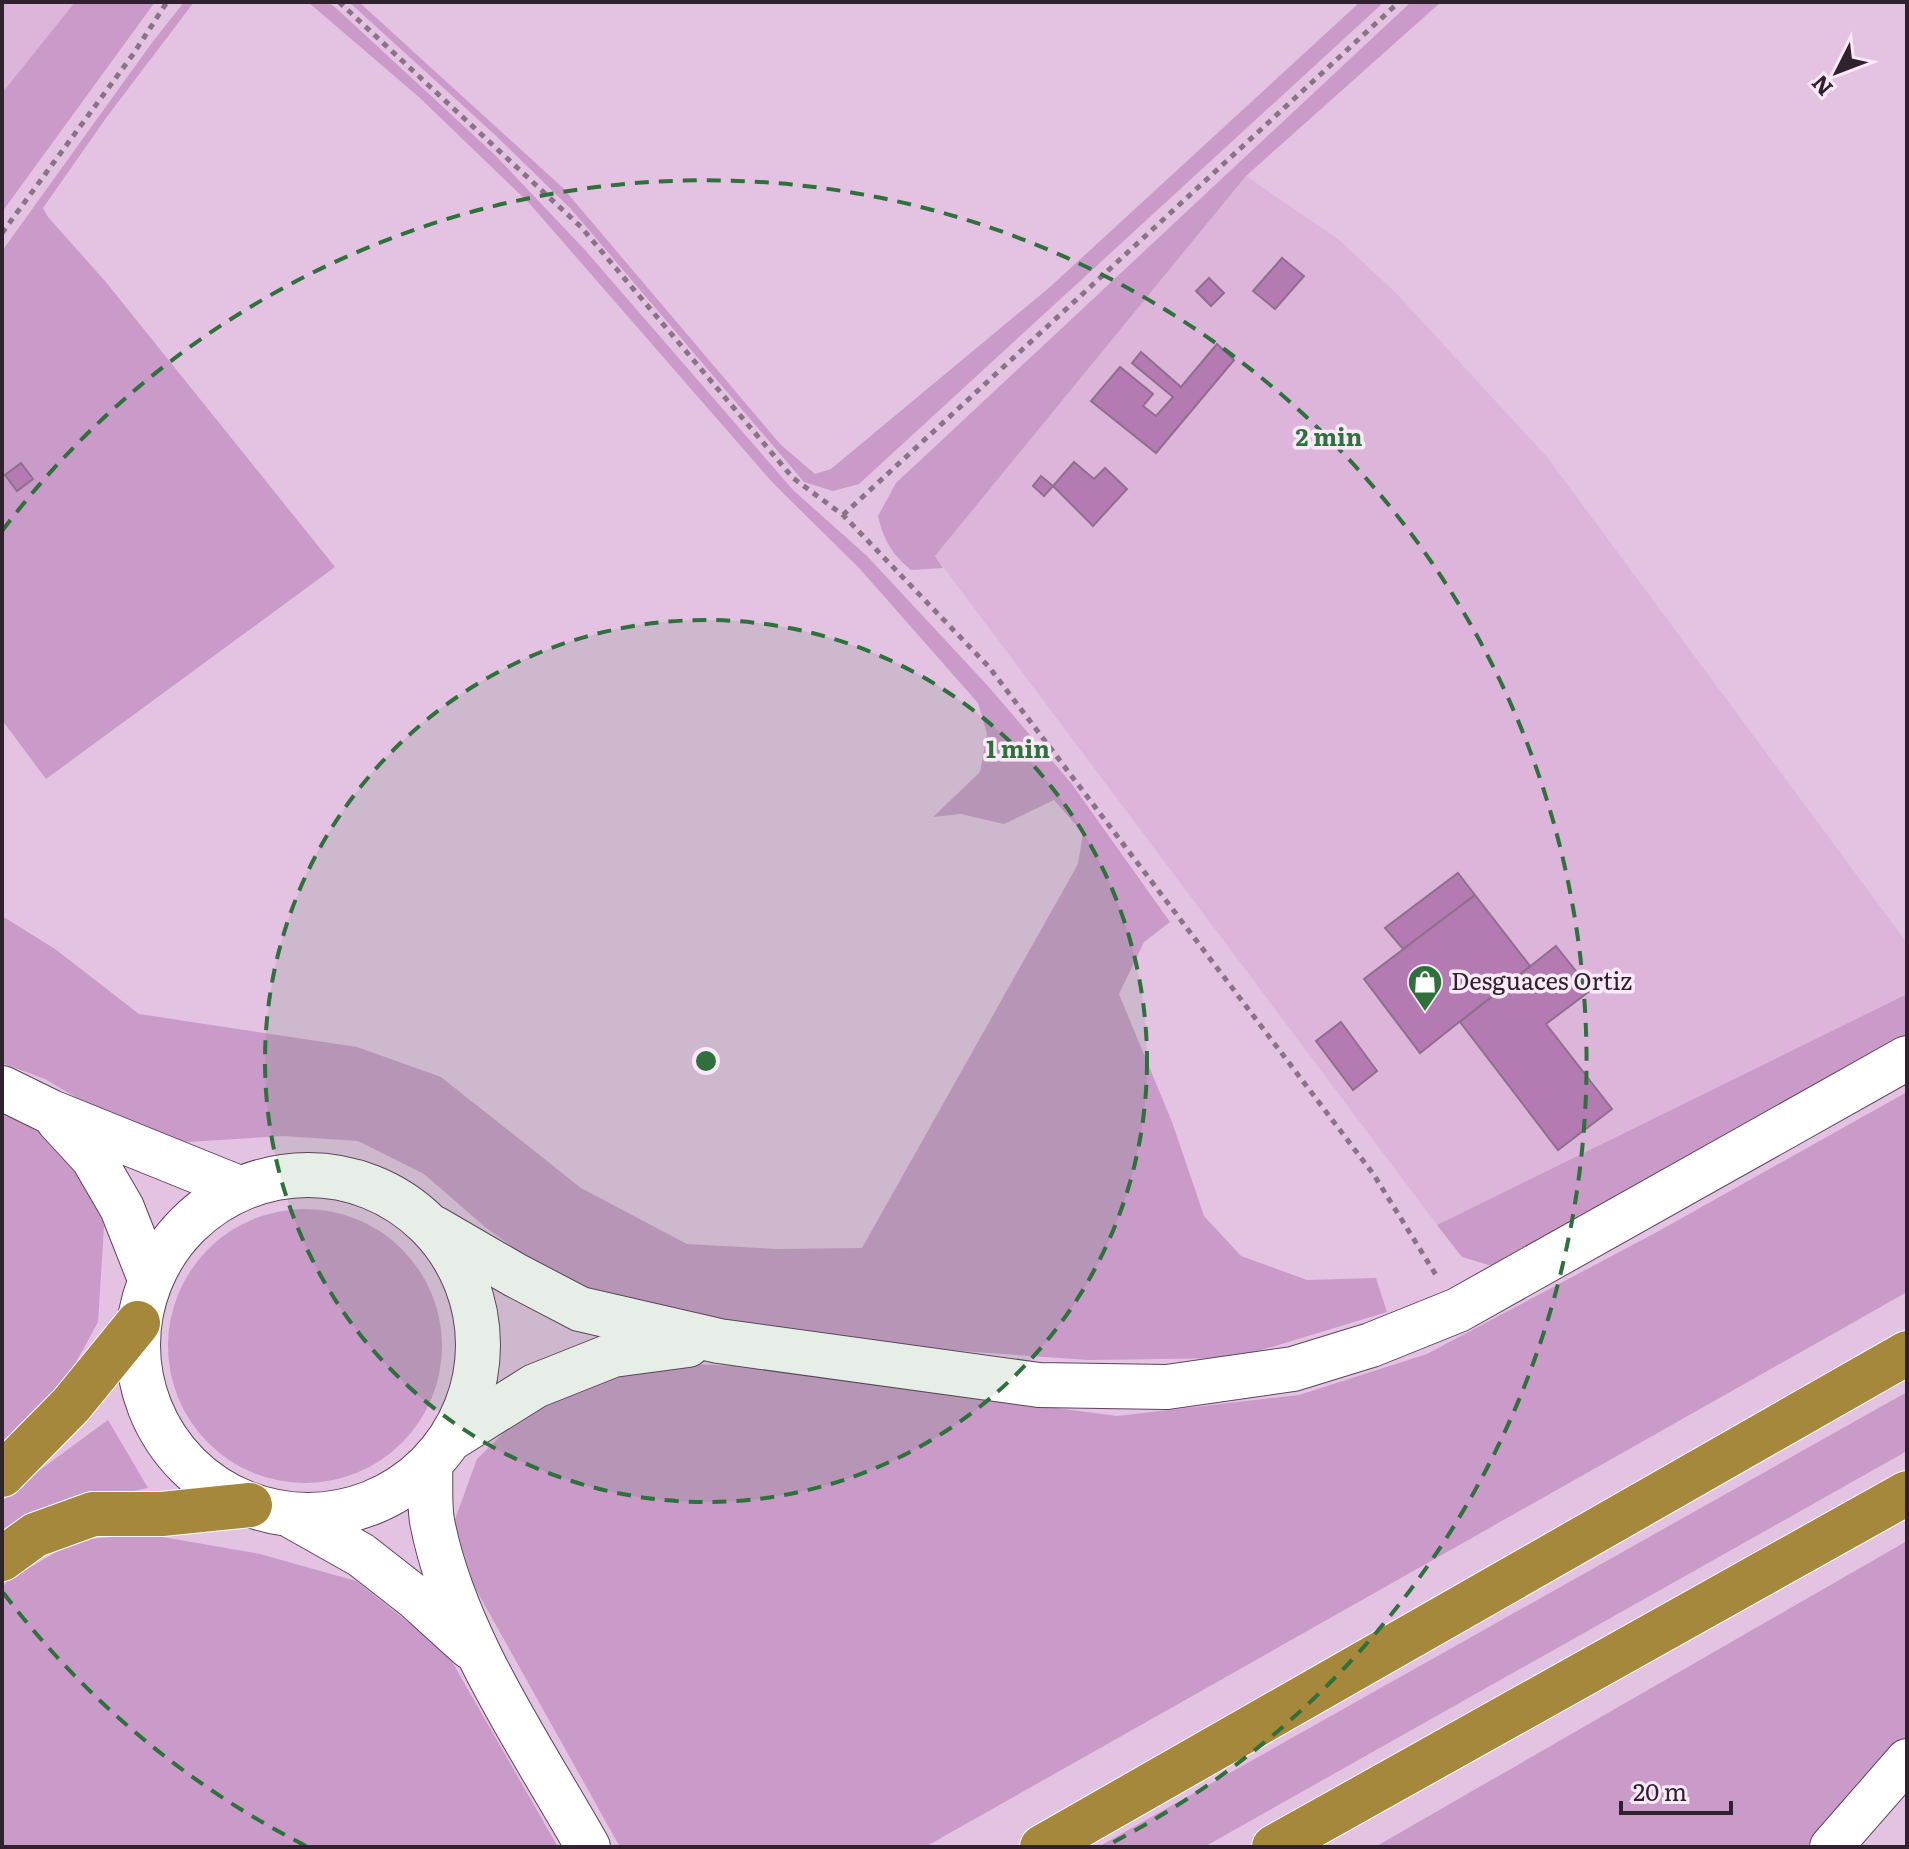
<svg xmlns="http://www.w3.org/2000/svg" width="1909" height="1849" font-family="Literata,serif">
<rect width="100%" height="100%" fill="#e4c2e2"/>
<path fill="#ddb5db" d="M 2,2 L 75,2 L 2,93 Z
M 1246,176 L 1338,239 L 1396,293 L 1547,457 L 1907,943 L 1907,994 L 1437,1225 L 935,556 Z"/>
<path fill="#ca9ac8" d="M 75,2 L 155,2 L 2,212 L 2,93 Z
M 184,2 L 194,2 L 106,118 L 43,208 L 48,217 L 105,281 L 335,567 L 46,779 L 2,720 L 2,251 L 151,44 Z
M 308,2 L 328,2 L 337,9 L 495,155 L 585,250 L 793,490 L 867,556 L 988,686 L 1071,783 L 1170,922 L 1144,942 L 1119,994 L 1172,1122 L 1204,1216 L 1241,1256 L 1307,1280 L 1376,1278 L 1387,1312 L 1235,1358 L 1089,1360 L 874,1345 L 606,1299 L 529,1259 L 485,1227 L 424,1174 L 358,1141 L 283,1136 L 187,1142 L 124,1126 L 45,1079 L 2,1063 L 2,916 L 55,949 L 139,1014 L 357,1047 L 441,1077 L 581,1188 L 687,1244 L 777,1249 L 862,1248 L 1078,864 L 1083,833 L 1054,800 L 1004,824 L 961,814 L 933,817 L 980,772 L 987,734 L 978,703 L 860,569 L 772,482 L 529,203 L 420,98 Z
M 349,2 L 359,2 L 563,188 L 780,444 L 815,474 L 831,469 L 1050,287 L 1360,2 L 1384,2 L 859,484 L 833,491 L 804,482 L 571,209 L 493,133 Z
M 1411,2 L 1441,2 L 1246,176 L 935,556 L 943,568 L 911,570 C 892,554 884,541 878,516 L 896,483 Z
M 1907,994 L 1907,1040 L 1492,1266 L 1462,1257 L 1437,1225 Z
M 1907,1092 L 1907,1292 L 925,1847 L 620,1847 L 474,1586 L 454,1522 L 477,1459 L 528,1409 L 641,1362 L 738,1366 L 1117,1416 L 1299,1395 L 1427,1354 L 1657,1232 Z
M 2,1111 L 63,1146 L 87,1177 L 104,1226 L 98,1322 L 62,1388 L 2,1445 Z
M168 1346a137 137 0 1 1 274 0a137 137 0 1 1-274 0Z
M 1907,1392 L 1907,1451 L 1204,1847 L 1098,1847 Z
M 108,1420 L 148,1488 L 33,1512 L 2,1537 L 2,1502 L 14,1489 Z
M 145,1534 L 260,1554 L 356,1581 L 447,1653 L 558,1847 L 2,1847 L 2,1588 L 8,1580 L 77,1540 Z
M 1907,1541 L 1907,1736 L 1831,1818 L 1809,1847 L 1375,1847 Z"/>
<path fill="#b47bb2" stroke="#8e6f8c" stroke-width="2" d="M 1282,258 L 1304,276 L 1275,309 L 1253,291 Z
M 1209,278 L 1224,293 L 1211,306 L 1196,291 Z
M 1217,344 L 1234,360 L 1156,453 L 1091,401 L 1120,367 L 1153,394 L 1143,406 L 1156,416 L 1173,397 L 1132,363 L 1141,352 L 1181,387 Z
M 1074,462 L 1094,479 L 1105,468 L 1127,489 L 1093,526 L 1053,486 Z
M 21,463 L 33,479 L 17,491 L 5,475 Z
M 1041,476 L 1053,486 L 1044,496 L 1033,486 Z
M 1458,873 L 1475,895 L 1403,949 L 1385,928 Z
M 1475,895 L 1530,966 L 1420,1053 L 1364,979 Z
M 1556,946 L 1591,990 L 1546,1024 L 1612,1109 L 1558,1150 L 1460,1022 Z
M 1341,1022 L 1377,1071 L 1353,1090 L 1316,1041 Z"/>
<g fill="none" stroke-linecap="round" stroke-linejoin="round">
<defs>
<path id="minor" d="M 1831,1847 L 1907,1760"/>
<path id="tertiary" d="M 2,1088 L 51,1112 L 239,1188
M 58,1120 L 93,1158 L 122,1208 L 150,1279
M138 1345a170 170 0 1 1 340 0a170 170 0 1 1-340 0Z
M 434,1228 L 515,1275 L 580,1309 L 719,1341 L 1039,1385 L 1167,1387 L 1293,1369 L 1371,1345 L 1458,1310 L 1907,1058
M 452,1438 L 535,1386 L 613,1355 L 688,1345
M 430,1465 C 431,1483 429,1503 432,1521 C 454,1636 531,1746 588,1847
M 290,1515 L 361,1555 L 416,1598 L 470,1647"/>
<path id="motorway" d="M 2,1475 L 71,1405 L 138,1323
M 2,1559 L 35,1535 L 93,1514 L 162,1514 L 250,1505
M 1042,1847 L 1907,1353
M 1274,1847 L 1907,1493"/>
</defs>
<use href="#minor" stroke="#5f425d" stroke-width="44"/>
<use href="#tertiary" stroke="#5f425d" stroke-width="46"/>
<use href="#motorway" stroke="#fff" stroke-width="46"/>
<path stroke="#8a7288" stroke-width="5" stroke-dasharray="6 6" stroke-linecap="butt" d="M 339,2 L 581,227 L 793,478 L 843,515 L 989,667 L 1374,1175 L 1436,1275
M 2,233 L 134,53 L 167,2
M 843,515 L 1399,2"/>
<use href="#minor" stroke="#fff" stroke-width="42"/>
<use href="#tertiary" stroke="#fff" stroke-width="44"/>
<use href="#motorway" stroke="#a6883c" stroke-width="44"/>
</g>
<circle cx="706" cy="1061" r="441" fill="#2e713c" fill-opacity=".12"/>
<g fill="none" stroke="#2e713c" stroke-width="4" stroke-dasharray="14 10">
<circle cx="706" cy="1061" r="441"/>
<path d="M306 1846A881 881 0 0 1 2 1591M2 531A881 881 0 1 1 1106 1846"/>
</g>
<defs>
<symbol id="shop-pin" viewBox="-11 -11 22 30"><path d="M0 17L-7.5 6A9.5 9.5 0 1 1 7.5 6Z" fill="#2e713c" stroke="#fbe9f9"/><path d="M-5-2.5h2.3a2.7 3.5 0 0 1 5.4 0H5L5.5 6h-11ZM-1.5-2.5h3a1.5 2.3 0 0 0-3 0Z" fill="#fff"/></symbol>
</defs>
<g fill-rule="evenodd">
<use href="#shop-pin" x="1405" y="962" width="40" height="54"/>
</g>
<g text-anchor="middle" stroke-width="7" stroke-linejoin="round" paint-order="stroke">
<g font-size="24" fill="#2f222e" stroke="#fbe9f9" text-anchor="start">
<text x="1451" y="990">Desguaces Ortiz</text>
</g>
</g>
<circle cx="706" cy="1061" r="12" fill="#2e713c" stroke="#fbe9f9" stroke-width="4"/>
<g font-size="24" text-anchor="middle" font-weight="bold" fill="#2e713c" stroke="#fbe9f9" stroke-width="7" stroke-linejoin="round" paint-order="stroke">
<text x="1329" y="446">2 min</text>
<text x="1018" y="758">1 min</text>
</g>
<rect width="1909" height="1849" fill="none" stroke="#2f222e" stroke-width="8"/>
<g transform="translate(1837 72) rotate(228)" stroke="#fbe9f9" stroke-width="6" paint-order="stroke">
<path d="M0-6L14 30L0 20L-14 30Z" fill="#2f222e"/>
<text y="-12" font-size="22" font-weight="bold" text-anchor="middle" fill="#2f222e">N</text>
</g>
<path d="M1621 1801v12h110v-12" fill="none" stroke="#2f222e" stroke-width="4"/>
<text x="1633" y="1801" font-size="24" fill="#2f222e" stroke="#fbe9f9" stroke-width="6" paint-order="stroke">20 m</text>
</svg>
